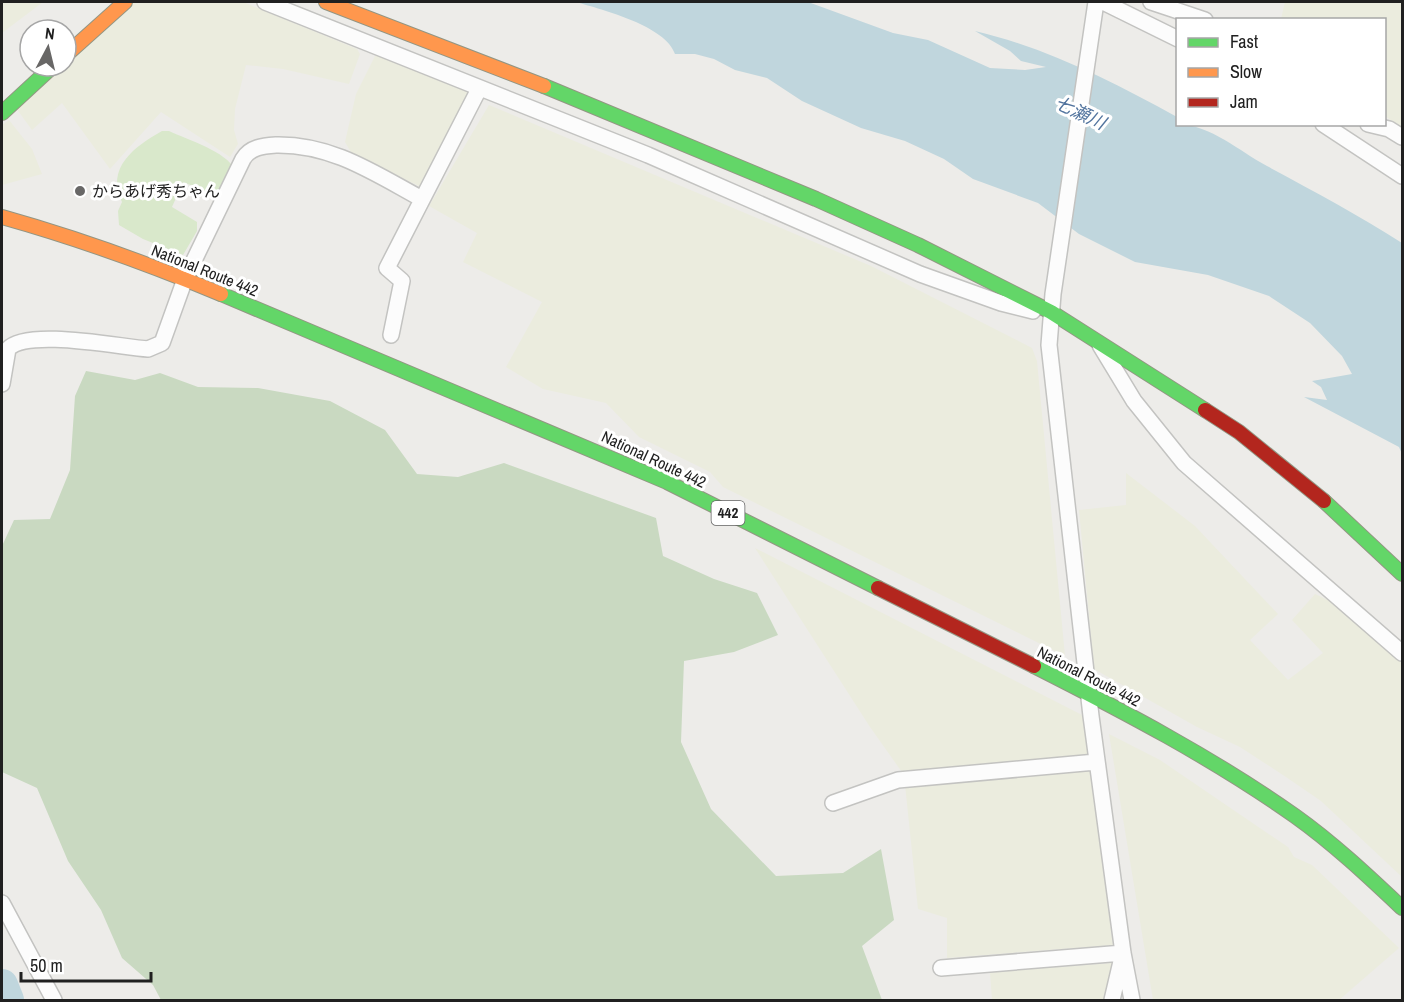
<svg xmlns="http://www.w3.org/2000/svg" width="1404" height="1002" font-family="'Archivo Narrow','Noto Sans JP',sans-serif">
<rect width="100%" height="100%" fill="#edece9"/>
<path fill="#ebecde" d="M 2,2 L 43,2 L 2,33 Z
M 131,2 L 243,2 L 357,49 L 360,54 L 349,84 L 283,69 L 246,65 L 235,109 L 234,130 L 238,144 L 230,157 L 161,112 L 110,169 L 62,103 L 32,130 L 16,108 Z
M 1285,2 L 1402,2 L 1402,128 L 1385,116 L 1384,20 L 1281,19 Z
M 384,54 L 466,89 L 468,97 L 421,187 L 352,154 L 345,142 L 356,94 L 375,56 Z
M 489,105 L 871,266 L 1032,348 L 1037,361 L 1065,656 L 723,487 L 710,472 L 639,437 L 606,403 L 543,389 L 506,367 L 542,302 L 463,262 L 477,233 L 429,206 Z
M 9,120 L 32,149 L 42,174 L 2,185 L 2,125 Z
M 1126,473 L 1195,526 L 1278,614 L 1250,640 L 1288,680 L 1323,653 L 1292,620 L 1315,594 L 1332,602 L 1402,660 L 1402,877 L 1321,801 L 1286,777 L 1240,747 L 1197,727 L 1094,669 L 1079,510 L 1126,505 Z
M 755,548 L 1084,716 L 1113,945 L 947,958 L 947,918 L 918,909 L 904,775 L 870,727 Z
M 1109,734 L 1160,760 L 1288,847 L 1294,857 L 1312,865 L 1399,948 L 1339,1000 L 1153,1000 Z
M 1113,963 L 1104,1000 L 992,1000 L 990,972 Z"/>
<path fill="#d9e8cb" d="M 162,131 L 169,131 C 188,140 226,151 235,170 L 219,192 L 205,191 L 183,182 L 172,207 L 197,222 L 197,231 L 183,255 L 143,239 L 119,225 L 118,211 L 122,202 C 105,168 135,146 162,131 Z"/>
<path fill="#c9d9c1" d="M 86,371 L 135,380 L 160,373 L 198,387 L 258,388 L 330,401 L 385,430 L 417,474 L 458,477 L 504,463 L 656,518 L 663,556 L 714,579 L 757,593 L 778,635 L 734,652 L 684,661 L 681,742 L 711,809 L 776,876 L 843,873 L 881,849 L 894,920 L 862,946 L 882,1000 L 161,1000 L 153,985 L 122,958 L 101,910 L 68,861 L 37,788 L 2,772 L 2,546 L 14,520 L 50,519 L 70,470 L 75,396 Z"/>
<path fill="#c0d6dd" d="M 576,2 L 808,2 L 893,33 L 928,40 L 990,68 L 1025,70 L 1046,67 L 1021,61 L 1010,51 L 975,31 C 1047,48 1113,82 1177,117 L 1178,124 C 1211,125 1239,151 1267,166 C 1313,191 1359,215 1402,243 L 1402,454 L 1399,447 L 1304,397 L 1327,400 L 1321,387 L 1312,381 L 1352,374 L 1342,356 L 1310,323 L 1269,296 L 1208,275 L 1135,262 L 1079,234 L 1038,203 L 973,179 L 944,159 L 905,141 L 861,128 L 802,101 L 767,78 L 735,70 L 714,59 L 695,54 L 675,54 C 666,26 603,10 576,2 Z"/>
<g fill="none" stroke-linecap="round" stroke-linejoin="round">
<path stroke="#c0d6dd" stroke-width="32" d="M 2,985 L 8,1000"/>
<defs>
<path id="street" d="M 265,2 L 648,155 L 920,274 L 1001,303 L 1033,311
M 1096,2 L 1053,294 L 1049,345 L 1091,716 L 1123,953 L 1132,1000
M 1103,2 L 1178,39
M 1151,2 L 1205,20
M 1323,124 L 1402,176
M 1368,124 L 1389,129 L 1402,137
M 391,335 L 402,281 L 387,268 L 479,89
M 1100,345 L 1134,401 L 1184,463 L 1402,653
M 2,384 L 8,349 C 27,328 119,347 148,349 L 162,343 L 185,279 L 243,159 C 250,147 263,146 276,145 C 332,144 374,173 422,199
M 833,803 L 898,780 L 1096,762
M 2,903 L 54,1000
M 941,968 L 1123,953 L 1112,1000"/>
<path id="fast" d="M 544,86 L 816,199 L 918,245 L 1051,312 L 1205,410
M 2,113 L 53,66
M 221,294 L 667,482 L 878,588
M 1324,501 L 1402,574
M 1034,666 C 1123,711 1213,758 1295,816 C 1333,843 1368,876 1402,908"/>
<path id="slow" d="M 326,2 L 544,86
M 66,55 L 125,2
M 2,217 C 77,238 149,264 221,294"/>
<path id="jam" d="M 1205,410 L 1239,432 L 1324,501
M 878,588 L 1034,666"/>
</defs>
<use href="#street" stroke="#c3c3c1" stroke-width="18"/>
<use href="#fast" stroke="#939683" stroke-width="16"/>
<use href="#slow" stroke="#939683" stroke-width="16"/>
<use href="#jam" stroke="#939683" stroke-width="16"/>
<use href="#street" stroke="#fcfcfc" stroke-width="15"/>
<use href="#fast" stroke="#63d668" stroke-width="14"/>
<use href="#slow" stroke="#ff974d" stroke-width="14"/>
<use href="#jam" stroke="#b3261e" stroke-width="14"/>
</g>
<circle fill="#686766" stroke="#fff" stroke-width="2" cx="80" cy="191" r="6"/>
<g text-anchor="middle" stroke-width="6" stroke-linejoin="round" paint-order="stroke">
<rect fill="#fff" stroke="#636363" stroke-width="1.5" x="711.5" y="501" width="33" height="24" rx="4.5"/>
<g font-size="15" font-weight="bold" fill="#202020">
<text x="728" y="518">442</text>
</g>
<g font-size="16" fill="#202020" stroke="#fff" text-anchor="start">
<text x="92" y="197">からあげ秀ちゃん</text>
</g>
<g font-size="16" fill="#202020" stroke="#fff">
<text transform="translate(205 270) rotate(22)" y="6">National Route 442</text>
<text transform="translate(654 459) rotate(25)" y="6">National Route 442</text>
<text transform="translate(1089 676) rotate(27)" y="6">National Route 442</text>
</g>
<g font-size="18" font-style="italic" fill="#53759f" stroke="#fff">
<text transform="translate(1080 113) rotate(25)" y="6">七瀬川</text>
</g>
</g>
<rect width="1404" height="1002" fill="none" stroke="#202020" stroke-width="6"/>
<rect x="1176" y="18" width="210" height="108" fill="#ffffff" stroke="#a6a6a6" stroke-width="1.5"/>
<rect x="1188" y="38" width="30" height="9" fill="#63d668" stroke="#a6a6a6" stroke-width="1.5"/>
<text x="1230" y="48" font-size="18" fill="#202020">Fast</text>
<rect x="1188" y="68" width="30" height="9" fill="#ff974d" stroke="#a6a6a6" stroke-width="1.5"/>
<text x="1230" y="78" font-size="18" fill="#202020">Slow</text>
<rect x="1188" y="98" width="30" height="9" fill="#b3261e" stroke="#a6a6a6" stroke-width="1.5"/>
<text x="1230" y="108" font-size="18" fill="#202020">Jam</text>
<g transform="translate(48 48) rotate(7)"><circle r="28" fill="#ffffff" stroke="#a6a6a6" stroke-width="1.5"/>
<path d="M0-4.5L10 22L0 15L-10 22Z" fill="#686766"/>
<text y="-9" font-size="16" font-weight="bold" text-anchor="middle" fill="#202020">N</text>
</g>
<path d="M21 972v9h130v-9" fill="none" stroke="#202020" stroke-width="3"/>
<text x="30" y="972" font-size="18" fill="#202020" stroke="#ffffff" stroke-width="4.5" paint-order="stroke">50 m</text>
</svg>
